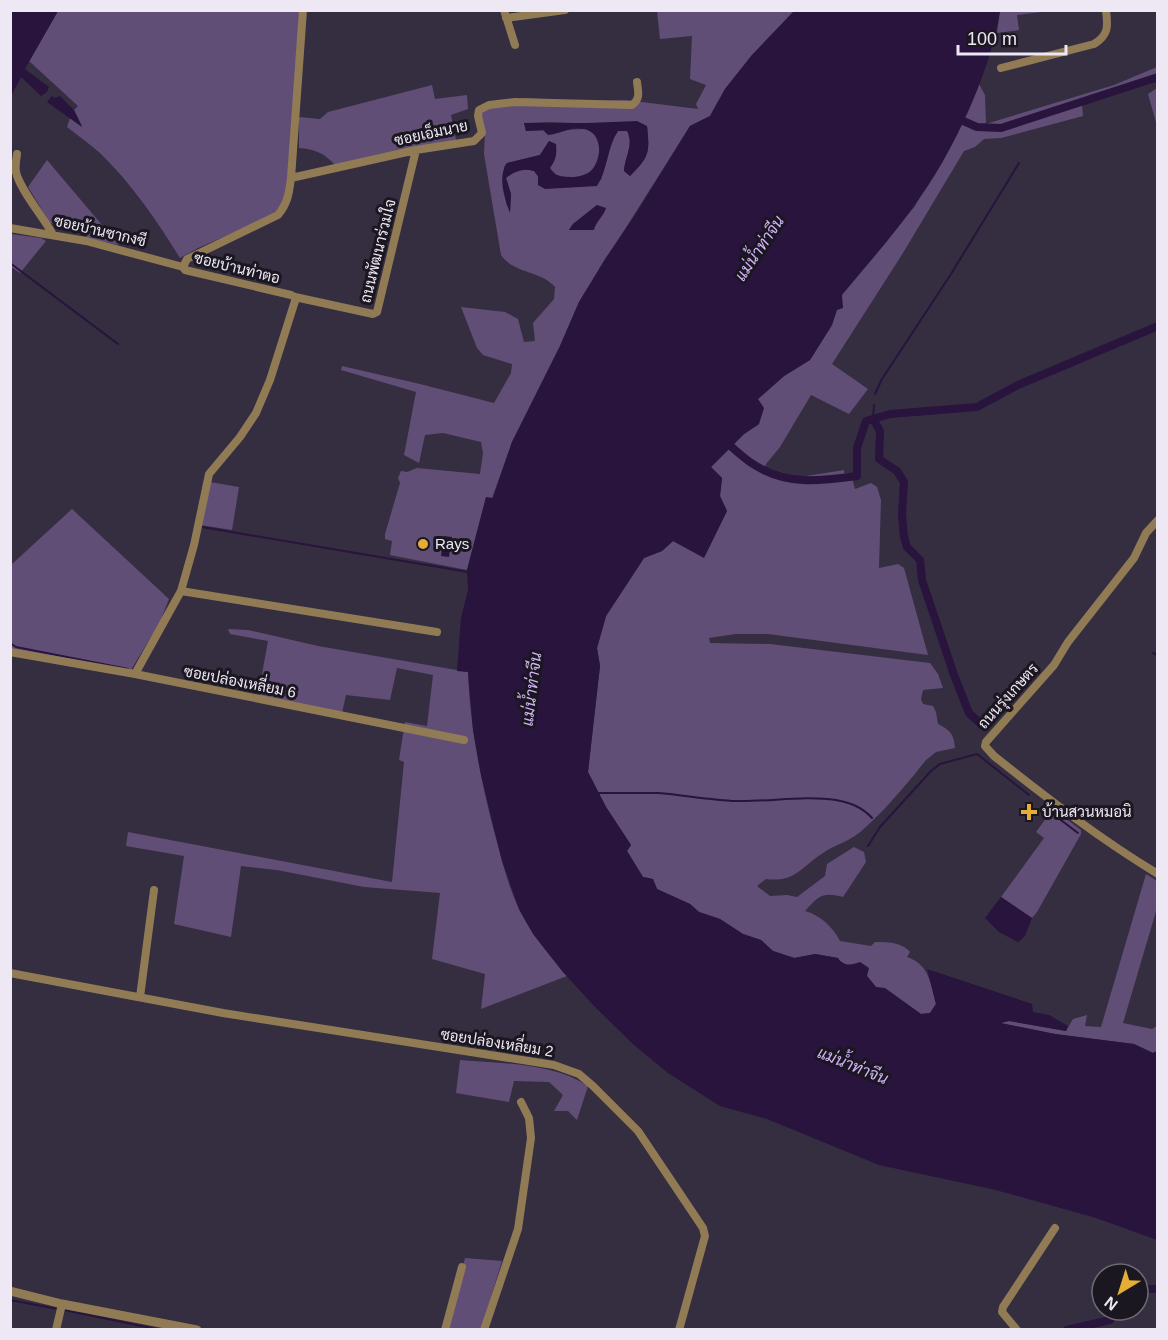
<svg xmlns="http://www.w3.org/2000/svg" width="1168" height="1340" font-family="Arial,Sarabun,sans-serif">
<rect width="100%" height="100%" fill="#352d40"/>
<path fill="#614e77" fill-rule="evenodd" d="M 58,11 L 300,11 L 286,201 L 279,211 L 269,217 L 198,248 L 180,258 C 157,221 132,184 100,153 C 90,144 78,136 67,127 L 70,118 L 82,126 L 74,110 L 78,106 L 29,61 Z
M 657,11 L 794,11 L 752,55 L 725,89 L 710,116 L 690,126 L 579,302 L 560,346 L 512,442 L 492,498 L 486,498 L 467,570 L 390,555 L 392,541 L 385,539 L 385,534 L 400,483 L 398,478 L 401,471 L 407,472 L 417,468 L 480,474 L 483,453 L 481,442 L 443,433 L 425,435 L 419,463 L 404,455 L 416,392 L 341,370 L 342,366 L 420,384 L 494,403 L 511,373 L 512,364 L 483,355 L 477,348 L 461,307 L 505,312 L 518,319 L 524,342 L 535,341 L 533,323 L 554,299 L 555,287 C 541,270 514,274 501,255 L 484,154 L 485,129 L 476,109 L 526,98 L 581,101 L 626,100 L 698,109 L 696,104 L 706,85 L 690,79 L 692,36 L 660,39 ZM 550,122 L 647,126 C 650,153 649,157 630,176 L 624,171 C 625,156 634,145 628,130 L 618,131 L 612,140 L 601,180 L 538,176 L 534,171 C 523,168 515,171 506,178 L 511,194 L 510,211 L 506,203 L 504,167 L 507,163 L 540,155 L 549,141 L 550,168 L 556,175 C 566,177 580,179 589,173 C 597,167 603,146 597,137 C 595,134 589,131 586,129 L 526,131 L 524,123 ZM 597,205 L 604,213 C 594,224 584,230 569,230 L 573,224 Z
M 1000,11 L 1000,10 L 1050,11 L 1017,15 L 1019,30 L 997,33 Z
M 1157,67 L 1157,80 L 1082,105 L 1083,116 L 1001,138 L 984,139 L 975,147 L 964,151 L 903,253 L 832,364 L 868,389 L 849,414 L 811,395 L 780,447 L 766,464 L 765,467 L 786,475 L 800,477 L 844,470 L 844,473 L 851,474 L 855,489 L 871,483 L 877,487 L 881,500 L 879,568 L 898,564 L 904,568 L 928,655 L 768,634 L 736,634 L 709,638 L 710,643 L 770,644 L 930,663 L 938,674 L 943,688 L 923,690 L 921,699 L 923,704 L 933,706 L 936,712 L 938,724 C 950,730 954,734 955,748 L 936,752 L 926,760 C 908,783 882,814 859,833 C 848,842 834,845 823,853 C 801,867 795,883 766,879 L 757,886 L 770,896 L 787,895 L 797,897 L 825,876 L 827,864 L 854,847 L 864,852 L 866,862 L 843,897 C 822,892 820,895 805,911 C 820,915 833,927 840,941 L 871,946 L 875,942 C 886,942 902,942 910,952 L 907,957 C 929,964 931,984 936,1004 L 930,1013 L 921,1014 L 885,989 L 876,987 L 867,976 L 840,961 L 838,958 L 815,954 L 795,958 L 773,951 L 761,940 L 743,934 L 720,919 L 699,912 L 690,904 L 657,889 L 653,879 L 643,877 L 627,851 L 631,845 L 606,807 L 588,772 L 600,666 L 597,648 L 606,616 L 644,558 L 662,551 L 673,541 L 704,557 L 727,511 L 720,496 L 722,478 L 711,467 L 744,434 L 759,424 L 758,399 L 784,376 L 810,360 L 832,325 L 841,295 L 915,206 L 972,100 L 979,84 L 985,95 L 986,124 L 1114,85 Z
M 432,85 L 435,99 L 467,95 L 468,109 L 451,115 L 456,140 L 335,165 C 324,153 315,149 299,148 L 299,117 L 320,119 L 328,112 Z
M 1157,88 L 1158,88 L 1157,126 L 1148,94 Z
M 47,160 L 119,245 L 86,238 L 87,230 L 50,223 L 28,187 Z
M 11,234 L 41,238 L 46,241 L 20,273 L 11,267 Z
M 210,482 L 239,487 L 232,530 L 200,525 Z
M 72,509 L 169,599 L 160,622 L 131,670 L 11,649 L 11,565 Z
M 228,629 L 248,630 L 318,646 L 468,672 C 470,727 481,782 495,835 C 502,860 508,886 519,909 C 531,934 550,955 567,976 L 481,1009 L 485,974 L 432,959 L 440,893 L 364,887 L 277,870 L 241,866 L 231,937 L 174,924 L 184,856 L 126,846 L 128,832 L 392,882 L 404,762 L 399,760 L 405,722 L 427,726 L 433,675 L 397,668 L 390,700 L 346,695 L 342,713 L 261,697 L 259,690 L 268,641 L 230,634 Z
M 1053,809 L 1081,830 L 1081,834 L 1037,912 L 1032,918 L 1001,897 L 1044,838 L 1036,832 Z
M 1146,874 L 1157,881 L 1157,908 L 1123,1023 L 1152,1029 L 1157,1026 L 1157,1051 L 1153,1053 L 1134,1044 L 1055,1034 L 999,1023 L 1009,1021 L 1066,1031 L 1073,1019 L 1087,1015 L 1085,1026 L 1101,1027 Z
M 460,1060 C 503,1064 551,1062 588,1086 L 577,1120 L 568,1111 L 554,1111 L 563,1095 L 549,1082 L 514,1081 L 509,1102 L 456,1093 Z
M 465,1258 L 502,1261 L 481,1329 L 447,1330 Z"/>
<path fill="#28143c" d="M 11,10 L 58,11 L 25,69 L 49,87 L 47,92 L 41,96 L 21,77 L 11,96 Z
M 794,11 L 1000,11 C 990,74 952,155 914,206 C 892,237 866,266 842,295 L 843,308 L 837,310 L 832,325 L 810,360 L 784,376 L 758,399 L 764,408 L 759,424 L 744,434 L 711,467 L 722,478 L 720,496 L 727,511 L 704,558 L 673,541 L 662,551 L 644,558 L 606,616 L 597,648 L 600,666 L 588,772 L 606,807 L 631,845 L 627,851 L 643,877 L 653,879 L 657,889 L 690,904 L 699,912 L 720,919 L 743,934 L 761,940 L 773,951 L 794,958 L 815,954 L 838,958 C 843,967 852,965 860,962 L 869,968 L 867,976 L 876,987 L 885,988 L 921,1014 L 930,1013 L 936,1004 L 927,969 L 1032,1004 L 1033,1012 L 1049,1015 L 1068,1026 L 1066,1031 L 1009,1021 L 1001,1023 L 1055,1034 L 1134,1044 L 1153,1053 L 1157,1051 L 1157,1240 L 1096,1218 L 996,1190 L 879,1165 L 767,1119 L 720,1106 L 668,1073 L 634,1045 L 595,1007 L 562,971 L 533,934 L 519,909 L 502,861 L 481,775 L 473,730 L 468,672 L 457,671 L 461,618 L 468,590 L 467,570 L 486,497 L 493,498 L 512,442 L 560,346 L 579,302 L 605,259 L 637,212 L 690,126 L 710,116 L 725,89 L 752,55 Z
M 52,96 L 55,98 L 60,96 L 74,110 L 82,127 L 47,102 Z
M 637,121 L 647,126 C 650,153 649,157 630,176 L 624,171 C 625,156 634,145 627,131 L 618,131 C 607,147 608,169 597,186 L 545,189 L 538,185 L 538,176 L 534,171 C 523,168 515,171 506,178 L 511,194 L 510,213 C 505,199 497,177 507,163 L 540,155 L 549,141 L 556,144 C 557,154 556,160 550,168 C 555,180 577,179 588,173 C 603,165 604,132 584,129 C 571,126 561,134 548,135 L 543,130 L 526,131 L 524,123 L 588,123 Z
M 597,205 L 606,208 C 604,216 596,221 594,230 L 569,230 L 573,224 Z
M 444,536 L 452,537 L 449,557 L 441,556 Z
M 1001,897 L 1032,918 L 1025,936 L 1018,942 L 999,932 L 985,918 Z"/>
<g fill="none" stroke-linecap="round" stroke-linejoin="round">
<path stroke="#28143c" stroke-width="2" d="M 10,263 L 118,344
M 875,394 L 882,379 L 951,274 L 1019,163
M 873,419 L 874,405
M 202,527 L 468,572
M 10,643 L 16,647 L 128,669
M 1153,653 L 1158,655
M 599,793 C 619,793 638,793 658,793 C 684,795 710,800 736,801 C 769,802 804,795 836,800 C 851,803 862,807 872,818
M 1049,811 L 1078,833
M 868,846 L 880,827 L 931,771 L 940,764 L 977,754 L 1029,795
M 10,1300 L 58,1309
M 64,1310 L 161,1330"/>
<path stroke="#28143c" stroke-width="8" d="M 954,117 L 977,127 L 1001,128 L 1158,77
M 873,419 L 880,431 L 879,459 L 897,471 L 904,482 L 902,514 L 904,537 L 907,547 L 920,560 L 922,580 L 954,675 L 969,713 L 983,726
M 724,441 C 734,448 743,458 753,464 C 786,486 820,481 857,476 L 857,448 L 866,421 L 890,414 L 977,407 L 1018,385 L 1158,326
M 1138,1295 L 1145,1289 L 1158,1289
M 1067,1330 L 1110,1320 L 1120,1310"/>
<path stroke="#917b55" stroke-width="8" d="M 504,10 L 515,45
M 506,18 L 565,10
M 1001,68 L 1094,44 C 1109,35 1108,26 1106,10
M 17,154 C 16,160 15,166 16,172 C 19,188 43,217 52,233
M 291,178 L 416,150 L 474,141 L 482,133 L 478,116 L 479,110 L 489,105 L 515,102 L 632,105 C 641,99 638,91 637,82
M 10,228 L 86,241 L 183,267
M 295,297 L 373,314 L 377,312 L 416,150
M 1158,520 L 1146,533 L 1134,558 L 1068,642 L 1054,665 L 986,742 L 985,746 L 994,756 C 1047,798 1100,839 1158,874
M 181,591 L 437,632
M 10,652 L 135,674 L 464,740
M 135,674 L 181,591 L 194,545 L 209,474 L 240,437 L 256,413 L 270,380 L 295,301 L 295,297 L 291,295 L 185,270 L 183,267 L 187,259 L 278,215 C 288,203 289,193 291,178 L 303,10
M 10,973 L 223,1013 L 554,1065 L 579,1074 L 593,1086 L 638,1131 L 703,1228 L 705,1236 L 679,1330
M 140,997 L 154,890
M 56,1330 L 62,1304
M 445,1330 L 462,1267
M 484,1330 L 518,1229 L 531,1138 L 529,1118 L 521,1102
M 1017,1330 L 1002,1312 L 1003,1307 L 1055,1228"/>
<path stroke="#917b55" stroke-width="9" d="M 10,1291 L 62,1304 L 197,1330"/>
</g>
<g fill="#e5ad36" stroke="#1b1720" stroke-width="2">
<circle cx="423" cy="544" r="6"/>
<path d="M1026 803h6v6h6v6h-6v6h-6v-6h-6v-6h6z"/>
</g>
<g text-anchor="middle" stroke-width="6" stroke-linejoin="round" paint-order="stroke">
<g font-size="15" fill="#eee8f5" stroke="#1b1720">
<text transform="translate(431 133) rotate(-12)" y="5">ซอยเอ็มนาย</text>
<text transform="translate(100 231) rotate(13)" y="5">ซอยบ้านซากงซี</text>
<text transform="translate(378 251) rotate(-76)" y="5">ถนนพัฒนาร่วมใจ</text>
<text transform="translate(237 268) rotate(14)" y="5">ซอยบ้านท่าตอ</text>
<text transform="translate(240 682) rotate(11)" y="5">ซอยปล่องเหลี่ยม 6</text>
<text transform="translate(1008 696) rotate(-48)" y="5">ถนนรุ่งเกษตร</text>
<text transform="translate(497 1043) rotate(9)" y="5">ซอยปล่องเหลี่ยม 2</text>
</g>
<g font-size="15" fill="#eee8f5" stroke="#1b1720" text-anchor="start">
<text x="435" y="549">Rays</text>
<text x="1042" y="817">บ้านสวนหมอนิ</text>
</g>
<g font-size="16" font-style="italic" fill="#d4b4fb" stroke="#1b1720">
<text transform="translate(759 248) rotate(-56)" y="6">แม่น้ำท่าจีน</text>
<text transform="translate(531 689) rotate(-83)" y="6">แม่น้ำท่าจีน</text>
<text transform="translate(853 1065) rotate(22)" y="6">แม่น้ำท่าจีน</text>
</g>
</g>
<rect width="1168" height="1340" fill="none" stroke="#eee8f5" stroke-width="24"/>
<g transform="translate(1120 1292) rotate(218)"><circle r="28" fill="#1b1720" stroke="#6f6b75" stroke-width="1.5"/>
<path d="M0-4.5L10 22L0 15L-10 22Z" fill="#e5ad36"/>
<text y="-9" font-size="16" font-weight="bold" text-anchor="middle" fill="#eee8f5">N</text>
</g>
<path d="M958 45v9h108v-9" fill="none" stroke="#eee8f5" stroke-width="3"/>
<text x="967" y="45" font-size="18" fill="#eee8f5" stroke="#1b1720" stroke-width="4.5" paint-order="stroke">100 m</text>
</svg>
